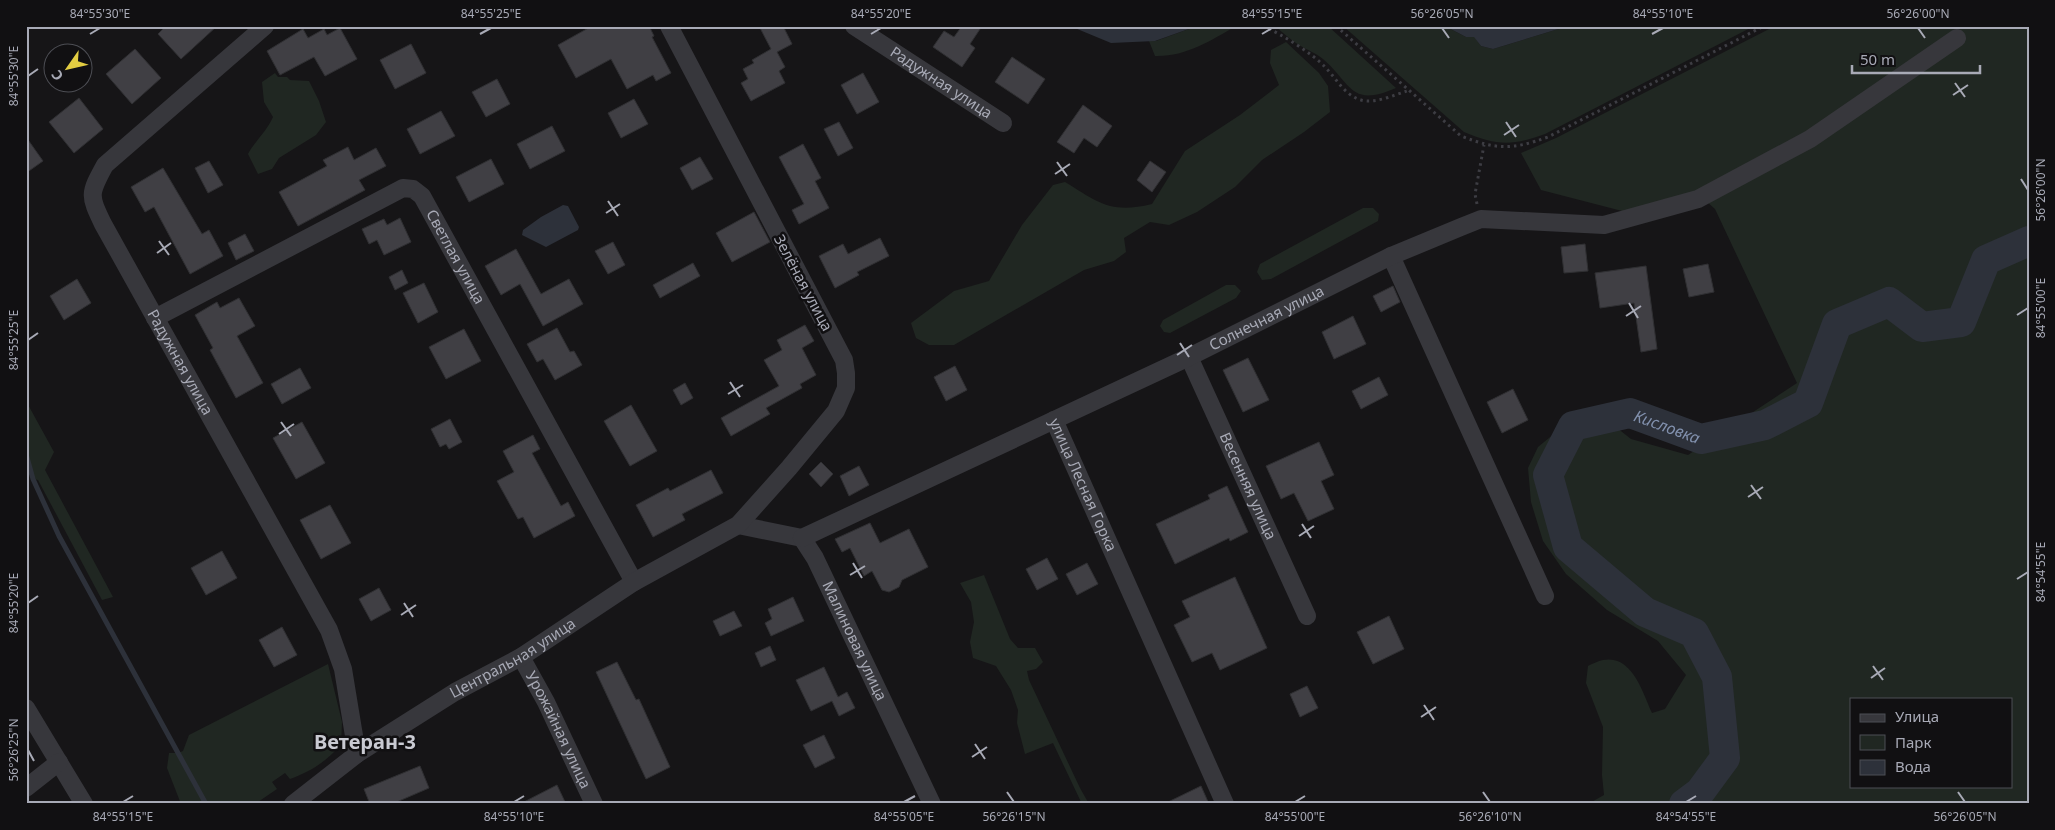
<svg xmlns="http://www.w3.org/2000/svg" width="2055" height="830" font-family="'Noto Sans',sans-serif">
<rect width="100%" height="100%" fill="#161517"/>
<path fill="#202722" fill-rule="evenodd" d="M 1197,26 L 1236,26 C 1210,41 1185,57 1155,56 L 1149,41 L 1156,41 Z
M 1275,26 L 1328,26 L 1396,88 C 1350,108 1352,84 1323,59 C 1316,53 1307,50 1299,45 C 1291,40 1283,33 1275,26 Z
M 1343,26 L 1445,26 L 1466,37 L 1474,36 L 1481,46 L 1493,49 L 1568,26 L 1754,26 L 1545,134 C 1512,146 1497,146 1464,132 Z
M 1775,26 L 2029,26 L 2029,804 L 1689,804 L 1703,798 L 1718,779 L 1727,754 L 1721,675 L 1709,650 L 1696,631 L 1642,604 L 1615,583 L 1579,547 L 1570,533 L 1559,497 L 1562,477 L 1560,464 L 1566,447 L 1576,433 L 1612,424 L 1631,439 L 1688,455 L 1797,383 L 1715,209 L 1697,193 L 1626,212 L 1541,190 L 1521,153 L 1556,138 ZM 1851,699 L 2011,699 L 2011,786 L 1851,786 Z
M 1286,42 L 1319,73 L 1328,86 L 1330,112 L 1304,132 L 1262,160 L 1235,187 L 1197,212 L 1169,225 L 1150,222 L 1124,238 L 1126,252 L 1114,261 L 1084,270 L 954,345 L 929,345 L 916,338 L 911,323 L 954,291 L 989,281 L 1022,225 L 1053,185 L 1065,182 C 1099,203 1111,214 1152,204 L 1185,151 L 1240,115 L 1279,85 L 1270,63 L 1271,50 Z
M 275,73 L 278,77 L 287,77 L 290,80 L 309,81 L 319,101 L 326,122 L 316,135 L 279,158 L 272,169 L 258,174 L 248,154 C 255,141 267,131 273,117 L 264,102 L 262,82 Z
M 1363,208 L 1373,208 L 1379,214 L 1378,221 L 1271,279 L 1262,280 L 1257,272 L 1260,264 Z
M 1226,285 L 1235,285 L 1241,291 L 1236,298 L 1170,333 L 1164,332 L 1160,326 L 1163,320 Z
M 26,401 L 54,452 L 45,470 L 113,597 L 102,600 L 38,480 L 33,479 L 28,473 Z
M 1566,424 C 1557,439 1547,454 1544,472 C 1540,488 1549,524 1557,538 C 1570,561 1620,605 1643,618 C 1657,625 1676,626 1689,637 C 1698,645 1712,675 1714,688 C 1717,701 1716,754 1713,767 C 1711,774 1705,781 1702,787 L 1676,796 L 1666,804 L 1588,804 L 1604,795 L 1602,775 L 1603,727 L 1586,683 L 1588,666 C 1592,664 1598,661 1603,660 C 1632,654 1643,693 1652,713 L 1665,709 L 1686,675 L 1658,641 L 1607,610 L 1566,574 L 1543,541 L 1531,502 L 1528,468 L 1538,447 Z
M 984,575 L 1010,639 L 1018,648 L 1035,648 L 1043,662 L 1036,669 L 1027,671 L 1029,680 L 1080,788 L 1089,804 L 1082,804 L 1053,743 L 1025,754 L 1017,723 L 1018,710 L 1011,690 L 996,666 L 973,658 L 970,642 L 974,622 L 971,602 L 960,583 Z
M 328,664 L 342,722 L 341,745 C 325,762 312,771 290,779 L 285,773 L 272,782 L 277,789 L 255,804 L 181,804 L 167,768 L 169,753 L 178,753 L 183,751 L 189,735 Z"/>
<path fill="#2d313a" d="M 1070,26 L 1197,26 L 1155,41 L 1111,43 Z
M 1445,26 L 1568,26 L 1493,49 L 1481,46 L 1474,37 L 1466,37 Z
M 563,205 L 568,206 L 579,227 L 578,230 L 546,247 L 522,235 L 523,230 L 541,217 Z"/>
<g fill="none" stroke-linecap="round" stroke-linejoin="round">
<path stroke="#2d313a" stroke-width="5" d="M 26,454 L 33,479 L 59,536 L 206,804"/>
<path stroke="#2d313a" stroke-width="30" id="s1" d="M 1684,804 L 1700,792 L 1725,758 L 1717,677 L 1694,633 L 1645,612 L 1568,547 L 1548,475 L 1573,426 L 1630,413 L 1701,439 L 1765,425 L 1808,403 L 1837,324 L 1889,302 L 1922,327 L 1961,322 L 1986,260 L 2029,241"/>
</g>
<path fill="#403f44" stroke="#303033" d="M 166,26 L 217,26 L 181,59 L 158,34 Z
M 592,26 L 649,26 L 654,36 L 652,37 L 671,73 L 656,81 L 653,75 L 627,89 L 611,59 L 576,78 L 558,45 Z
M 759,26 L 783,26 L 792,44 L 777,52 L 785,67 L 779,71 L 785,83 L 751,101 L 741,83 L 748,79 L 743,69 L 754,63 L 752,60 L 771,49 Z
M 962,26 L 982,26 L 970,44 L 975,48 L 962,67 L 933,47 L 944,31 L 954,37 Z
M 340,28 L 357,59 L 325,76 L 314,57 L 280,75 L 267,51 L 303,29 L 308,38 L 324,29 L 327,35 Z
M 411,44 L 426,73 L 395,89 L 380,60 Z
M 135,49 L 161,78 L 132,104 L 106,74 Z
M 1012,57 L 1045,79 L 1028,104 L 995,82 Z
M 863,73 L 879,102 L 857,114 L 841,85 Z
M 497,79 L 510,104 L 486,117 L 472,92 Z
M 79,98 L 103,129 L 74,153 L 49,122 Z
M 634,99 L 648,124 L 621,138 L 608,113 Z
M 1083,105 L 1112,126 L 1097,147 L 1084,138 L 1074,153 L 1057,142 Z
M 441,111 L 455,136 L 420,154 L 407,129 Z
M 839,122 L 853,148 L 838,156 L 824,129 Z
M 552,126 L 565,151 L 530,169 L 517,144 Z
M 26,137 L 43,161 L 26,173 Z
M 803,144 L 821,178 L 815,181 L 829,208 L 799,224 L 792,210 L 804,204 L 779,157 Z
M 348,147 L 354,160 L 376,148 L 386,166 L 359,180 L 365,190 L 298,226 L 279,192 L 327,166 L 323,160 Z
M 700,157 L 713,179 L 692,190 L 680,168 Z
M 491,159 L 504,184 L 469,202 L 456,177 Z
M 209,161 L 223,185 L 208,193 L 195,168 Z
M 1150,161 L 1166,172 L 1152,192 L 1137,180 Z
M 163,168 L 202,234 L 209,230 L 223,256 L 190,274 L 154,207 L 145,212 L 131,187 Z
M 754,212 L 770,242 L 732,262 L 716,233 Z
M 400,218 L 411,242 L 384,255 L 377,240 L 369,244 L 362,229 L 384,219 L 387,225 Z
M 245,234 L 254,251 L 236,260 L 228,243 Z
M 880,238 L 889,256 L 857,272 L 859,275 L 835,288 L 819,256 L 843,244 L 848,254 Z
M 613,242 L 625,265 L 608,274 L 595,251 Z
M 1585,244 L 1588,271 L 1564,273 L 1561,247 Z
M 516,249 L 541,294 L 569,279 L 583,304 L 543,326 L 520,284 L 501,295 L 485,266 Z
M 693,263 L 700,276 L 660,298 L 653,285 Z
M 1708,264 L 1714,292 L 1689,297 L 1683,269 Z
M 1646,266 L 1657,349 L 1641,352 L 1634,303 L 1600,308 L 1595,273 Z
M 402,270 L 408,283 L 395,290 L 389,277 Z
M 77,279 L 91,303 L 64,320 L 50,296 Z
M 424,283 L 438,312 L 418,323 L 403,293 Z
M 1393,286 L 1400,302 L 1381,312 L 1373,296 Z
M 239,298 L 255,326 L 237,336 L 263,383 L 236,398 L 210,350 L 213,348 L 195,315 L 217,302 L 220,308 Z
M 1353,316 L 1366,344 L 1334,359 L 1322,332 Z
M 805,325 L 814,341 L 802,348 L 816,375 L 800,384 L 802,388 L 766,408 L 770,414 L 731,436 L 721,418 L 779,386 L 764,360 L 782,350 L 777,340 Z
M 557,328 L 570,352 L 574,351 L 582,365 L 555,380 L 543,359 L 537,362 L 527,344 Z
M 464,329 L 481,361 L 446,379 L 429,347 Z
M 1248,358 L 1269,400 L 1243,412 L 1223,370 Z
M 955,366 L 967,390 L 946,401 L 934,377 Z
M 300,368 L 311,388 L 282,404 L 271,384 Z
M 1379,377 L 1388,395 L 1361,409 L 1352,391 Z
M 685,383 L 693,398 L 681,405 L 673,390 Z
M 1513,389 L 1528,420 L 1502,433 L 1487,402 Z
M 631,405 L 657,451 L 630,466 L 604,421 Z
M 450,419 L 462,442 L 449,449 L 446,444 L 440,447 L 431,429 Z
M 302,422 L 325,463 L 296,479 L 273,438 Z
M 533,435 L 540,449 L 532,453 L 561,506 L 568,502 L 575,516 L 534,538 L 523,517 L 518,519 L 497,481 L 514,472 L 503,451 Z
M 1319,442 L 1334,475 L 1321,481 L 1334,509 L 1308,521 L 1294,493 L 1281,499 L 1266,466 Z
M 821,462 L 833,474 L 821,487 L 809,474 Z
M 859,466 L 869,485 L 849,496 L 840,476 Z
M 711,470 L 723,493 L 682,514 L 685,520 L 653,537 L 636,505 L 668,488 L 670,491 Z
M 1227,486 L 1248,532 L 1230,541 L 1229,538 L 1175,564 L 1156,524 L 1210,499 L 1208,495 Z
M 330,505 L 351,543 L 321,559 L 300,520 Z
M 870,523 L 880,543 L 909,529 L 928,567 L 902,580 L 899,587 L 889,592 L 882,590 L 872,571 L 864,576 L 850,548 L 842,552 L 835,539 Z
M 222,551 L 237,578 L 206,595 L 191,568 Z
M 1047,558 L 1058,579 L 1037,590 L 1026,569 Z
M 1087,563 L 1098,584 L 1077,595 L 1066,574 Z
M 1235,577 L 1267,648 L 1220,670 L 1212,653 L 1192,662 L 1174,625 L 1190,617 L 1182,601 Z
M 379,588 L 391,610 L 371,621 L 359,599 Z
M 793,597 L 804,621 L 771,636 L 765,623 L 772,619 L 768,609 Z
M 734,611 L 742,626 L 720,636 L 713,621 Z
M 1389,616 L 1404,649 L 1373,664 L 1357,632 Z
M 282,627 L 297,655 L 274,667 L 259,640 Z
M 770,646 L 776,660 L 761,667 L 755,653 Z
M 617,662 L 636,700 L 639,699 L 670,767 L 646,779 L 596,672 Z
M 824,667 L 838,697 L 847,692 L 855,708 L 839,716 L 832,701 L 811,711 L 796,680 Z
M 1307,686 L 1318,708 L 1300,717 L 1290,694 Z
M 824,735 L 835,758 L 815,768 L 803,745 Z
M 420,766 L 429,788 L 392,804 L 370,804 L 364,789 Z
M 557,785 L 566,804 L 520,804 Z
M 1201,786 L 1209,804 L 1164,804 Z"/>
<g fill="none" stroke-linecap="round" stroke-linejoin="round">
<path stroke="#3d3d43" stroke-width="3" stroke-dasharray="2.5 4" stroke-linecap="butt" d="M 1263,26 C 1281,34 1312,53 1325,67 C 1337,79 1344,95 1361,100 C 1375,104 1394,95 1407,91
M 1336,26 L 1461,136 C 1497,150 1512,150 1548,137 L 1764,26
M 1477,204 L 1475,194 L 1484,145"/>
<g stroke="#37373c" stroke-width="18">
<path id="s2" d="M 265,26 L 105,165 C 89,194 89,195 103,224 L 329,630 L 343,669 L 357,754"/>
<path id="s3" d="M 854,26 L 1003,123"/>
<path d="M 1391,256 L 1545,596"/>
<path id="s4" d="M 155,318 L 403,188 L 413,189 L 422,196 L 634,582"/>
<path id="s5" d="M 1189,357 L 1307,616"/>
<path id="s6" d="M 1054,420 L 1225,804"/>
<path id="s7" d="M 738,525 L 802,538 L 815,558 L 932,804"/>
<path id="s8" d="M 802,538 L 1189,357 L 1391,256 L 1461,227 L 1481,219 L 1604,225 L 1698,199 L 1810,139 L 1957,38"/>
<path id="s9" d="M 521,657 L 546,702 L 594,804"/>
<path d="M 26,708 L 84,804"/>
<path d="M 26,788 L 59,762"/>
<path id="s10" d="M 293,804 L 357,754 L 455,692 L 521,657 L 634,582 L 738,525 L 789,468 L 836,411 L 846,388 L 846,373 L 844,360 L 669,26"/>
</g>
</g>
<path fill="none" stroke="#a8aab6" stroke-width="2" d="M 1442,28 L 1449,38M 1918,28 L 1925,38M 90,34 L 100,28M 480,34 L 491,28M 871,34 L 881,28M 1262,34 L 1272,28M 1652,34 L 1663,28M 28,76 L 38,69M 1955,83 L 1965,97M 1953,95 L 1968,85M 1506,122 L 1516,137M 1504,135 L 1519,125M 1057,162 L 1067,176M 1055,174 L 1070,164M 2021,179 L 2028,190M 608,201 L 618,216M 606,213 L 620,204M 159,241 L 169,255M 157,253 L 171,243M 1629,303 L 1638,318M 2017,315 L 2028,308M 1626,316 L 1641,306M 28,340 L 38,333M 1180,343 L 1189,357M 1177,355 L 1192,345M 730,382 L 740,397M 728,394 L 743,385M 281,422 L 291,436M 279,434 L 294,424M 1751,485 L 1761,499M 1748,497 L 1763,487M 1302,524 L 1311,538M 1299,536 L 1314,526M 853,563 L 862,578M 850,575 L 865,566M 2017,579 L 2028,572M 28,603 L 38,596M 404,603 L 413,617M 401,615 L 416,605M 1873,666 L 1883,680M 1871,678 L 1885,668M 1424,705 L 1434,720M 1421,717 L 1436,707M 975,744 L 985,759M 28,750 L 34,761M 972,757 L 987,747M 1007,792 L 1014,802M 1483,792 L 1490,802M 1958,792 L 1965,802M 123,802 L 133,796M 514,802 L 524,796M 904,802 L 915,796M 1295,802 L 1305,796M 1686,802 L 1696,796"/>
<g text-anchor="middle" stroke-width="5" stroke-linejoin="round" paint-order="stroke">
<g font-size="15" fill="#a8aab6" stroke="#111012">
<text dy="5" stroke="none"><textPath href="#s3" startOffset="104">Радужная улица</textPath></text>
<text dy="5" stroke="none"><textPath href="#s4" startOffset="371">Светлая улица</textPath></text>
<text transform="translate(803 283) rotate(62)" y="5">Зелёная улица</text>
<text dy="5" stroke="none"><textPath href="#s8" startOffset="514">Солнечная улица</textPath></text>
<text dy="5" stroke="none"><textPath href="#s2" startOffset="434">Радужная улица</textPath></text>
<text dy="5" stroke="none"><textPath href="#s5" startOffset="142">Весенняя улица</textPath></text>
<text dy="5" stroke="none"><textPath href="#s6" startOffset="71">улица Лесная Горка</textPath></text>
<text dy="5" stroke="none"><textPath href="#s7" startOffset="181">Малиновая улица</textPath></text>
<text dy="5" stroke="none"><textPath href="#s10" startOffset="264">Центральная улица</textPath></text>
<text dy="5" stroke="none"><textPath href="#s9" startOffset="82">Урожайная улица</textPath></text>
</g>
<g font-size="16" font-style="italic" fill="#8291ae" stroke="#111012">
<text dy="6" stroke="none"><textPath href="#s1" startOffset="575">Кисловка</textPath></text>
</g>
<g font-size="20" font-weight="bold" fill="#c9cad2" stroke="#111012">
<text x="365" y="749">Ветеран-3</text>
</g>
</g>
<rect width="2055" height="830" fill="none" stroke="#111012" stroke-width="55"/>
<rect x="1850" y="698" width="162" height="90" fill="#111012" stroke="#4d4e54"/>
<rect x="1860" y="714" width="25" height="8" fill="#37373c" stroke="#4d4e54"/>
<text x="1895" y="722" font-size="15" fill="#a8aab6">Улица</text>
<rect x="1860" y="735" width="25" height="15" fill="#202722" stroke="#4d4e54"/>
<text x="1895" y="748" font-size="15" fill="#a8aab6">Парк</text>
<rect x="1860" y="760" width="25" height="15" fill="#2d313a" stroke="#4d4e54"/>
<text x="1895" y="772" font-size="15" fill="#a8aab6">Вода</text>
<g transform="translate(68 68) rotate(236)"><circle r="24" fill="#111012" stroke="#4d4e54"/>
<path d="M0-4L9 19L0 12L-9 19Z" fill="#e3cd42"/>
<text y="-8" font-size="14" font-weight="bold" text-anchor="middle" fill="#a8aab6">С</text>
</g>
<path d="M1852 65v8h128v-8" fill="none" stroke="#a8aab6" stroke-width="2.5"/>
<text x="1860" y="65" font-size="15" fill="#a8aab6" stroke="#111012" stroke-width="4" paint-order="stroke">50 m</text>
<rect x="28" y="28" width="2000" height="774" fill="none" stroke="#a8aab6" stroke-width="2"/>
<g font-size="12" text-anchor="middle" fill="#a8aab6">
<text x="100" y="18">84°55'30"E</text>
<text x="491" y="18">84°55'25"E</text>
<text x="881" y="18">84°55'20"E</text>
<text x="1272" y="18">84°55'15"E</text>
<text x="1442" y="18">56°26'05"N</text>
<text x="1663" y="18">84°55'10"E</text>
<text x="1918" y="18">56°26'00"N</text>
<text transform="translate(14 76) rotate(-90)" y="4">84°55'30"E</text>
<text transform="translate(2041 190) rotate(-90)" y="4">56°26'00"N</text>
<text transform="translate(2041 308) rotate(-90)" y="4">84°55'00"E</text>
<text transform="translate(14 340) rotate(-90)" y="4">84°55'25"E</text>
<text transform="translate(2041 572) rotate(-90)" y="4">84°54'55"E</text>
<text transform="translate(14 603) rotate(-90)" y="4">84°55'20"E</text>
<text transform="translate(14 750) rotate(-90)" y="4">56°26'25"N</text>
<text x="123" y="821">84°55'15"E</text>
<text x="514" y="821">84°55'10"E</text>
<text x="904" y="821">84°55'05"E</text>
<text x="1014" y="821">56°26'15"N</text>
<text x="1295" y="821">84°55'00"E</text>
<text x="1490" y="821">56°26'10"N</text>
<text x="1686" y="821">84°54'55"E</text>
<text x="1965" y="821">56°26'05"N</text>
</g>
</svg>
